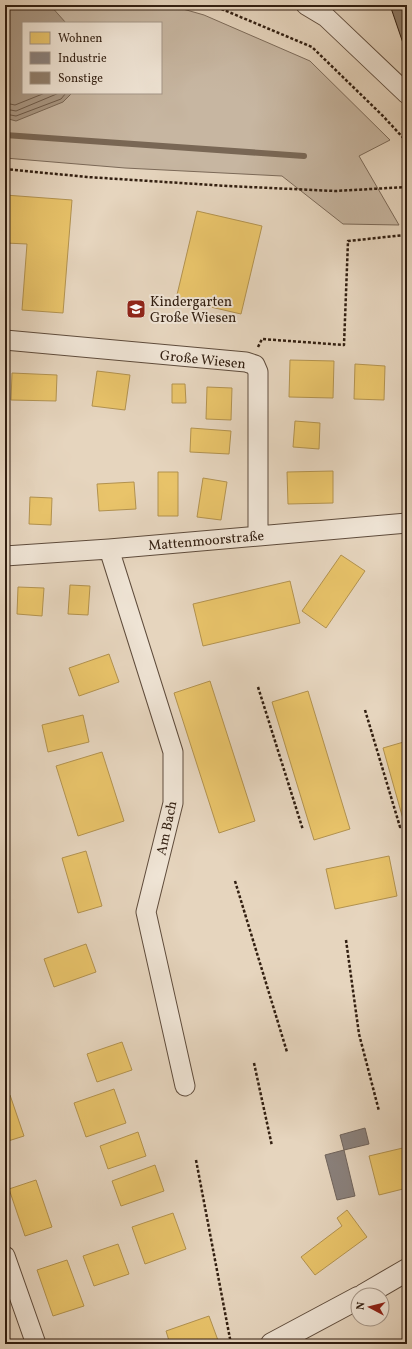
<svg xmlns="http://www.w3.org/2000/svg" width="412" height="1349" font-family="Vollkorn,serif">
<rect width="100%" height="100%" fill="#e6d5be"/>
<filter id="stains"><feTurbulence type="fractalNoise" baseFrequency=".005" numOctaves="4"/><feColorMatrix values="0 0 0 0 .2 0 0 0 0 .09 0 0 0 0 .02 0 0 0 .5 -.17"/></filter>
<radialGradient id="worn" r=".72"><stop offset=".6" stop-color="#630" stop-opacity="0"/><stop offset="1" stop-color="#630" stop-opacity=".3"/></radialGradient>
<path fill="#c7b6a1" stroke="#7c6a59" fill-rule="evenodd" d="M 5,5 L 169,5 L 204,15 L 310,61 L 390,140 L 359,156 L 399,225 L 343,224 L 282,176 L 125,168 L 5,158 ZM 23,23 L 161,23 L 161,93 L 23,93 Z"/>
<path fill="#a99783" stroke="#796755" d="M 5,5 L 50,5 L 66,23 L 23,23 L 23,93 L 72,93 L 63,102 L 16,121 L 5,118 Z"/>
<path fill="#e9c46a" stroke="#b2924f" d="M 5,195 L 72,200 L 63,313 L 22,310 L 27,244 L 5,243 Z
M 197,211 L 262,226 L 241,314 L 176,299 Z
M 290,360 L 334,361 L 333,398 L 289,397 Z
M 355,364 L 385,366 L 384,400 L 354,399 Z
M 97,371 L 130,375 L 125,410 L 92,406 Z
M 12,373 L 57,375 L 56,401 L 11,400 Z
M 172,384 L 185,384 L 186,403 L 172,403 Z
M 207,387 L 232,388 L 231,420 L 206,419 Z
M 295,421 L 320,423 L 319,449 L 293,447 Z
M 191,428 L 231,431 L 229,454 L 190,452 Z
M 333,471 L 333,503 L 288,504 L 287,472 Z
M 158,472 L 178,472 L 178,516 L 158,516 Z
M 203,478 L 227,482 L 221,520 L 197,517 Z
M 134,482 L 136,509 L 99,511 L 97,484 Z
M 30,497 L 52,498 L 51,525 L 29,524 Z
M 341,555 L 365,571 L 326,628 L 302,611 Z
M 290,581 L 300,623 L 203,646 L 193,604 Z
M 70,585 L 90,586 L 88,615 L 68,614 Z
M 18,587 L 44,588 L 42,616 L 17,614 Z
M 109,654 L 119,682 L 79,696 L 69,668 Z
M 210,681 L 255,821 L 219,833 L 174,693 Z
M 308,691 L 350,829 L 314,840 L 272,702 Z
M 83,715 L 89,742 L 48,752 L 42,725 Z
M 407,741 L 407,818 L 403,819 L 383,748 Z
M 102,752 L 124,821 L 78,836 L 56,766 Z
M 86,851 L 102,906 L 78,913 L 62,858 Z
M 389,856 L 397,896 L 335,909 L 326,869 Z
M 86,944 L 96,972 L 54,987 L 44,959 Z
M 122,1042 L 132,1070 L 97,1082 L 87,1054 Z
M 114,1089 L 126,1123 L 86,1137 L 74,1103 Z
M 10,1095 L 24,1136 L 5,1142 L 5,1096 Z
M 138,1132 L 146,1156 L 108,1169 L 100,1146 Z
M 407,1147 L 407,1188 L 379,1195 L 369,1156 Z
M 155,1165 L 164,1191 L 121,1206 L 112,1181 Z
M 36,1180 L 52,1227 L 25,1236 L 9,1189 Z
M 347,1210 L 367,1237 L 315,1275 L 301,1257 L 342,1226 L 337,1218 Z
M 173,1213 L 186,1249 L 145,1264 L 132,1227 Z
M 118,1244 L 129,1274 L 94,1286 L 83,1256 Z
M 67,1260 L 84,1306 L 53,1316 L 37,1270 Z
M 209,1316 L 219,1343 L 170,1344 L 166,1331 Z"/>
<path fill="#8a817c" stroke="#70645c" d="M 365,1128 L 369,1144 L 344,1150 L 340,1135 Z
M 344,1150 L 355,1196 L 337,1200 L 325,1155 Z"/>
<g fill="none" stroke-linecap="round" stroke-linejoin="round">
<path stroke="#6e5b4a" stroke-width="1" d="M 5,103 L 15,105 L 45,93
M 5,109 L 16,111 L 59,93
M 5,114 L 16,116 L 61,99 L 66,93"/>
<path stroke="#796755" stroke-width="6" d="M 5,135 L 304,156"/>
</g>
<path fill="#907e6b" stroke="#321f11" d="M 390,5 L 407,5 L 407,45 L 404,46 Z"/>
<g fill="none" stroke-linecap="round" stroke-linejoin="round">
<defs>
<path id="minor" d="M 306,5 L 326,17 L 407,94
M 5,340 L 246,362 L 255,365 L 258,372 L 258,535
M 109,549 L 173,752 L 173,803 L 146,912 L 185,1086
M 5,556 L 109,549 L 407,523
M 5,1256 L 36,1344"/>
<path id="tertiary" d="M 364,1295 L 407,1270
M 272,1344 L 358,1298"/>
</defs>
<use href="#minor" stroke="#5f4c3c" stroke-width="21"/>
<use href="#tertiary" stroke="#5f4c3c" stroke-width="24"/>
<path stroke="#321f11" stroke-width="2.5" stroke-dasharray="3 2" stroke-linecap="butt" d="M 212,5 L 312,47 L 383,116 L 407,142
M 5,169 L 87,177 L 228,186 L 335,191 L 407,187
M 258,347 L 262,339 L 344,345 L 348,241 L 405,235 L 407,232
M 258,687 L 303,830
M 365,710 L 400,827 L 407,825
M 235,881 L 287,1052
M 346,940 L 359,1034 L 379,1111
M 254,1063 L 272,1146
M 196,1160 L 231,1344"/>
<use href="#minor" stroke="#efe4d5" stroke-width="19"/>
<use href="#tertiary" stroke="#efe4d5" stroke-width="22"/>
</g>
<defs>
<symbol id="school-square" viewBox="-11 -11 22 22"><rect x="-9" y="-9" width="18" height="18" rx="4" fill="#8f2418" stroke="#efe4d5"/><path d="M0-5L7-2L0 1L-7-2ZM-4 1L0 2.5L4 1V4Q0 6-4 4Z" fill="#fff"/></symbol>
</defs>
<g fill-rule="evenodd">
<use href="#school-square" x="125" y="298" width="22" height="22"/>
</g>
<g text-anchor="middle" stroke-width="4" stroke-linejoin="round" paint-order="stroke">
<g font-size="14" fill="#321f11" stroke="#efe4d5" text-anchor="start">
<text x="150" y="306">Kindergarten<tspan x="150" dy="16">Große Wiesen</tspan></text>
</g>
<g font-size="14" fill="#321f11" stroke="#efe4d5">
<text transform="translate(203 359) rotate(6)" y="5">Große Wiesen</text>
<text transform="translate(206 540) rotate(-5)" y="5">Mattenmoorstraße</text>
<text transform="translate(166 828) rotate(-78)" y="5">Am Bach</text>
</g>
</g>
<rect width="412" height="1349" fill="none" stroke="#e6d5be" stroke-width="20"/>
<rect x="6" y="6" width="400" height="1337" fill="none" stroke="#321f11" stroke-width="2"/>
<rect x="10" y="10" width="392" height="1329" fill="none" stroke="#321f11"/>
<rect x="22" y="22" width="140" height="72" fill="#efe4d5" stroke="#a39587"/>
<rect x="30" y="32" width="20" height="12" fill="#e9c46a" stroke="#a39587"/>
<text x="58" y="42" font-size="12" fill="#321f11">Wohnen</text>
<rect x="30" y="52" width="20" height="12" fill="#8a817c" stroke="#a39587"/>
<text x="58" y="62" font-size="12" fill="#321f11">Industrie</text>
<rect x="30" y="72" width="20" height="12" fill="#907e6b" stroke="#a39587"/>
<text x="58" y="82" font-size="12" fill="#321f11">Sonstige</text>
<g transform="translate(370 1307) rotate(277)"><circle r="19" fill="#efe4d5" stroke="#a39587"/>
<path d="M0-3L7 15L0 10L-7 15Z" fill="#8f2418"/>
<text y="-6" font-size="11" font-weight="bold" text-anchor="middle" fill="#321f11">N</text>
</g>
<rect width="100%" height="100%" filter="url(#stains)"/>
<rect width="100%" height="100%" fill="url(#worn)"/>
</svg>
